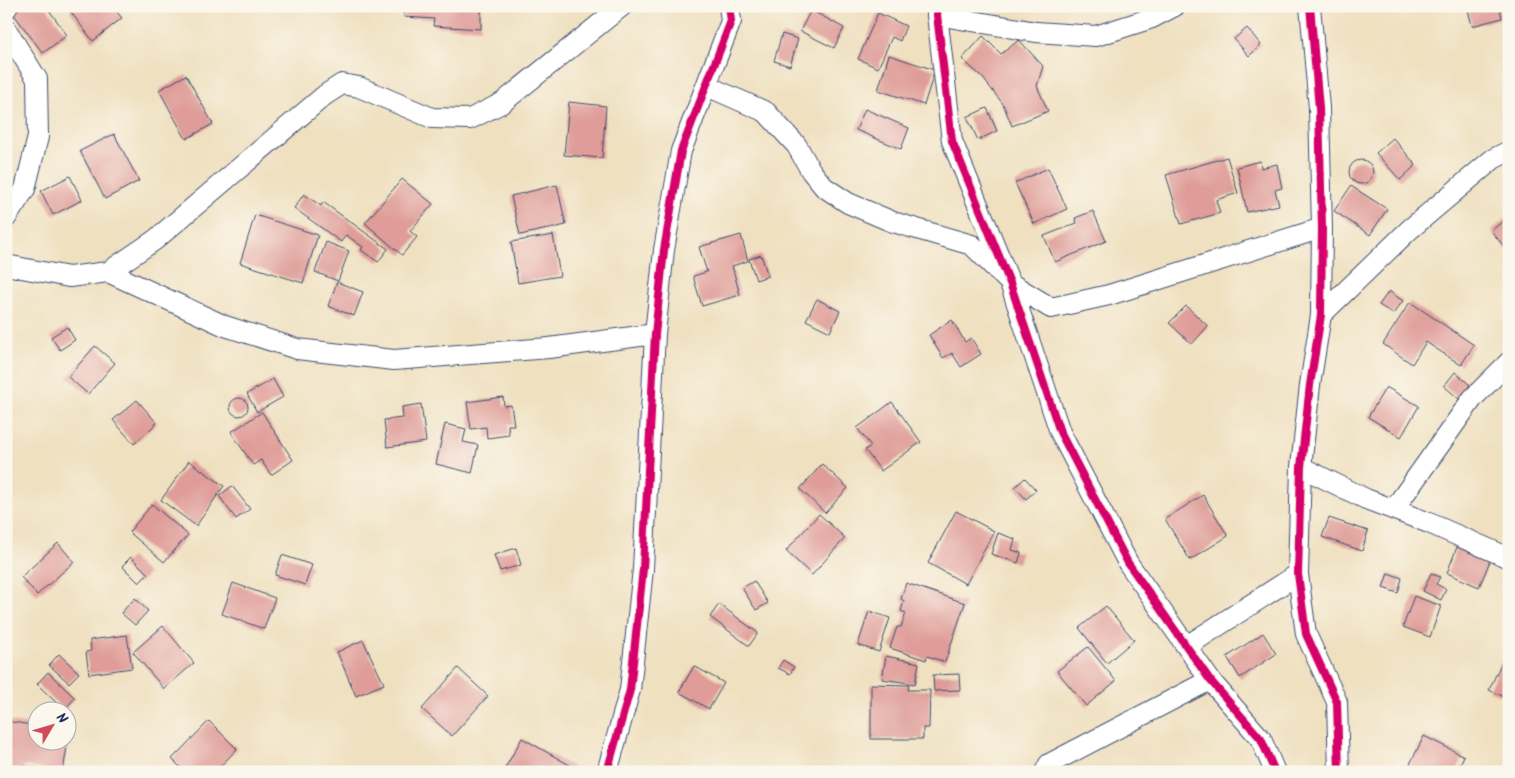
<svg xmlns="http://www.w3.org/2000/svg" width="1515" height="778" font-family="Kalam,sans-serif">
<rect width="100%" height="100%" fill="#fbf7ec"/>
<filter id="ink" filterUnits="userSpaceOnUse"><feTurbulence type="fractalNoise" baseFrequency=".02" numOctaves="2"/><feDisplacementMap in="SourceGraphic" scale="10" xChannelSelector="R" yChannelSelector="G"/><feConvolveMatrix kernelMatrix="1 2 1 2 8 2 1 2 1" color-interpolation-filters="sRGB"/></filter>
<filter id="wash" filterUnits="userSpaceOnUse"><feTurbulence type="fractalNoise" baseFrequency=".0096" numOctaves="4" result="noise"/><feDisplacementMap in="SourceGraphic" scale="20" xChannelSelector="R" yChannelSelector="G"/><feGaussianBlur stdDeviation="1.12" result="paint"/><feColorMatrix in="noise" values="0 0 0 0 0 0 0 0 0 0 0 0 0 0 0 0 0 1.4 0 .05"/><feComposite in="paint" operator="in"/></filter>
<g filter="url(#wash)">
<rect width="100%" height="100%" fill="#efe0c0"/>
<g id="blocks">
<path fill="#df9c98" d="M 20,6 L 46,6 L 67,35 L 43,53 L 12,12 Z
M 76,6 L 112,6 L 122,18 L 93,41 L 70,11 Z
M 405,6 L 481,6 L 481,29 L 433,26 L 434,19 L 404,17 Z
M 1467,6 L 1499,6 L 1502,18 L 1472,26 Z
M 811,10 L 844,28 L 834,48 L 800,31 Z
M 878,13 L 906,26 L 900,41 L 892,37 L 878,68 L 858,59 Z
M 1247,28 L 1261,45 L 1249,56 L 1234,39 Z
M 782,34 L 798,39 L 790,66 L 774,61 Z
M 983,36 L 1001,54 L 1019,40 L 1043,66 L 1037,86 L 1048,111 L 1012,126 L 1003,104 L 982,77 L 962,59 Z
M 889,55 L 935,70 L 924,105 L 878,90 Z
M 186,75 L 213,124 L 186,139 L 159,90 Z
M 569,102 L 606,106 L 602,158 L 564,155 Z
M 987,108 L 997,131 L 978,140 L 967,117 Z
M 865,109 L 909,128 L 901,149 L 856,130 Z
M 114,134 L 139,181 L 105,199 L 80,151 Z
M 1393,138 L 1416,165 L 1400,180 L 1376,153 Z
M 1227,157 L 1238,193 L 1216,200 L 1220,213 L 1181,224 L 1166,175 Z
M1349 172a12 12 0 1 1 24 0a12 12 0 1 1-24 0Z
M 1260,161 L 1261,168 L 1277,164 L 1282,188 L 1275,190 L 1279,205 L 1247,212 L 1237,167 Z
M 1048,168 L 1067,209 L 1034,224 L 1015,183 Z
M 70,176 L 82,200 L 53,215 L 41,191 Z
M 402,179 L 433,204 L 410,231 L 417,237 L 402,255 L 365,223 Z
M 557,185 L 566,225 L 520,235 L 511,196 Z
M 1351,186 L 1387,209 L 1370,235 L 1334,211 Z
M 304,194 L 321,206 L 323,202 L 388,249 L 378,262 L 361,250 L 363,247 L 346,235 L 341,242 L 294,208 Z
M 1093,211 L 1106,241 L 1055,262 L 1044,236 L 1077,223 L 1075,218 Z
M 255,215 L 318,235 L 303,283 L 240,263 Z
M 1509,216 L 1509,252 L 1491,231 Z
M 553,235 L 560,276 L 518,283 L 511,242 Z
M 741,235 L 748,261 L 732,266 L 740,295 L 702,306 L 693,276 L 707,272 L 699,247 Z
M 326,242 L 349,251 L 338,281 L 315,272 Z
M 761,255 L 768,276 L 756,280 L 749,259 Z
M 337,282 L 363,292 L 354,316 L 328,306 Z
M 1389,291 L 1403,301 L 1393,314 L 1379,305 Z
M 817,299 L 840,311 L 830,332 L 806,320 Z
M 1410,302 L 1474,345 L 1461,365 L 1426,342 L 1412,364 L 1383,344 Z
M 1186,306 L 1208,326 L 1192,344 L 1169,323 Z
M 952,320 L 965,342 L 971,338 L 981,354 L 961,367 L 952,353 L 943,358 L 929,335 Z
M 67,327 L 75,340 L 60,350 L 51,337 Z
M 95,346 L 115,363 L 88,394 L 68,377 Z
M 1455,372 L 1470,385 L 1459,399 L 1444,386 Z
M 273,379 L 283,397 L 257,412 L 247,394 Z
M 1386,387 L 1419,406 L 1401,437 L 1368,417 Z
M 503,397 L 504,406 L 511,405 L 514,425 L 508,425 L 509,435 L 487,438 L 486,427 L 471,429 L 467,402 Z
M230 407a9 9 0 1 1 18 0a9 9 0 1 1-18 0Z
M 137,400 L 157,423 L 134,444 L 113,420 Z
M 892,402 L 921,442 L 881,471 L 865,450 L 871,446 L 857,428 Z
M 421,404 L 426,442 L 387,447 L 384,420 L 403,418 L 402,407 Z
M 262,412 L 293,460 L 271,475 L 261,460 L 253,465 L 231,432 Z
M 445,424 L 466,429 L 463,442 L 478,445 L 472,473 L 436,464 Z
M 189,461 L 224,486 L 196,526 L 161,500 Z
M 822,464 L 848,488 L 825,513 L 800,489 Z
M 1025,478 L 1036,490 L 1026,499 L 1015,487 Z
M 232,486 L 250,509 L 236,519 L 219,496 Z
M 1203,495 L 1228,536 L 1190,560 L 1165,519 Z
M 152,504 L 188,535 L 164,562 L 129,532 Z
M 956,511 L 994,531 L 966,584 L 928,563 Z
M 819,514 L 845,538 L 812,575 L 786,551 Z
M 1329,518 L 1368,531 L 1362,551 L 1322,537 Z
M 998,533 L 1015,539 L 1012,550 L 1021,553 L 1018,563 L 991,554 Z
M 58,543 L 74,562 L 37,595 L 21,577 Z
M 1457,547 L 1490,561 L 1479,587 L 1447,573 Z
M 516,548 L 521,565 L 500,571 L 494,555 Z
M 282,555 L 312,565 L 305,585 L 275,575 Z
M 131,557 L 148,574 L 139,583 L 122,566 Z
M 1388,573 L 1402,578 L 1398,593 L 1383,588 Z
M 1431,573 L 1440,577 L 1436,584 L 1446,589 L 1441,600 L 1423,591 Z
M 754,581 L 768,603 L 756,610 L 742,588 Z
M 233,583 L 275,598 L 264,629 L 222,614 Z
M 906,583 L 965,603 L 945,662 L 927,656 L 926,660 L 890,648 L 897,627 L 901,627 L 906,613 L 901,611 L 904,601 L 901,599 Z
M 1414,596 L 1441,606 L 1430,637 L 1403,627 Z
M 135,598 L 148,611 L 135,625 L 121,613 Z
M 719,604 L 758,633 L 749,646 L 710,617 Z
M 1106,606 L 1134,640 L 1107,663 L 1079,628 Z
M 869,611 L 890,618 L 879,652 L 858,645 Z
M 163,626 L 194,663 L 164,689 L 133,652 Z
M 1263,633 L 1276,654 L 1240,678 L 1227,657 Z
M 127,635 L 132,668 L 89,674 L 86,652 L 91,651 L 90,640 Z
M 363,640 L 384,684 L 356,696 L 337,652 Z
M 1088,647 L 1116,681 L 1086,706 L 1057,671 Z
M 59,654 L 79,673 L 69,683 L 49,665 Z
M 1505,655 L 1509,657 L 1509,699 L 1489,690 Z
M 886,656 L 919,663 L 915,684 L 882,679 Z
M 783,660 L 794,667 L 790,674 L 778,668 Z
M 694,666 L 724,683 L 709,709 L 679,692 Z
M 458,668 L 488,696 L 452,736 L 422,709 Z
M 48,672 L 75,698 L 64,710 L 37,684 Z
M 959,674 L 960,690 L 934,691 L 933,675 Z
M 871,684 L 909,685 L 908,690 L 930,690 L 929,728 L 923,728 L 923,739 L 871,739 Z
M 6,721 L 38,726 L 38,740 L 68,740 L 63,772 L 23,766 L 22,772 L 6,772 Z
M 209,721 L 237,749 L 215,772 L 185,772 L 172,759 Z
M 1424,736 L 1464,756 L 1456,772 L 1406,772 Z
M 522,738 L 573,767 L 570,772 L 503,772 Z"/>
</g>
</g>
<g filter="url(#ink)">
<use href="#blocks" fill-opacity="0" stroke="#3b4a6d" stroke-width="1"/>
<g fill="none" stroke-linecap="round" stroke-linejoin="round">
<defs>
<path id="street" d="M 938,6 L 937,15 L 952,141 L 1010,283 L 1060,432 L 1128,563 L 1210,680 L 1261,739 L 1275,772
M 1310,6 L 1319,108 L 1322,228 L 1321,315 L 1310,385 L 1301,467 L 1298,574 L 1306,634 L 1337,702 L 1339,772
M 6,9 L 8,6
M 937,15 L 1036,32 L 1096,36 L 1152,18 L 1175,6
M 6,29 L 37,79 L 38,137 L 25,189 L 6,218
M 707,86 L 766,112 L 797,146 L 811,171 L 824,187 L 848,203 L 893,222 L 972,245 L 1010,283 L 1051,308 L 1109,295 L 1322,228
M 6,265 L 69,277 L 108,272 L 155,240 L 325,95 L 342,84 L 359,87 L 432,118 L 470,119 L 502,103 L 622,6
M 108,272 L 225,326 L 297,349 L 394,360 L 549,348 L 655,334
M 1321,315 L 1409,230 L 1493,159 L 1509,151
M 1301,467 L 1366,499 L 1429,523 L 1509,558
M 1394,509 L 1473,398 L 1509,362
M 1187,646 L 1298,574
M 607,772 L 630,690 L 643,569 L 655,334 L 664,250 L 681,151 L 731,21 L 729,6
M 1045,772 L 1049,764 L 1210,680"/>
</defs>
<use href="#street" stroke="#3b4a6d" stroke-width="22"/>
<use href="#street" stroke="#fff" stroke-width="20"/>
<defs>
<path id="cycleway" d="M 938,6 L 937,15 L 952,141 L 1010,283 L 1060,432 L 1128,563 L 1210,680 L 1261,739 L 1275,772
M 1310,6 L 1319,108 L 1322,228 L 1321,315 L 1310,385 L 1301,467 L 1298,574 L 1306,634 L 1337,702 L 1339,772
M 607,772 L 630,690 L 643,569 L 655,334 L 664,250 L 681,151 L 731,21 L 729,6"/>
</defs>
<use href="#cycleway" stroke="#fbf7ec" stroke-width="11"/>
<use href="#cycleway" stroke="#d6006c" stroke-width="8"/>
</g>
</g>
<rect width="1515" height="778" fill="none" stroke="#fbf7ec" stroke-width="25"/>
<g transform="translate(52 726) rotate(52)"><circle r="24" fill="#fbf7ec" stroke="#a1a7b3"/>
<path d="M0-4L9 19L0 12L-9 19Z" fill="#d1495b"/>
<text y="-8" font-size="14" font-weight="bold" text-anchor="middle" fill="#1b2f5e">N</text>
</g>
</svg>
